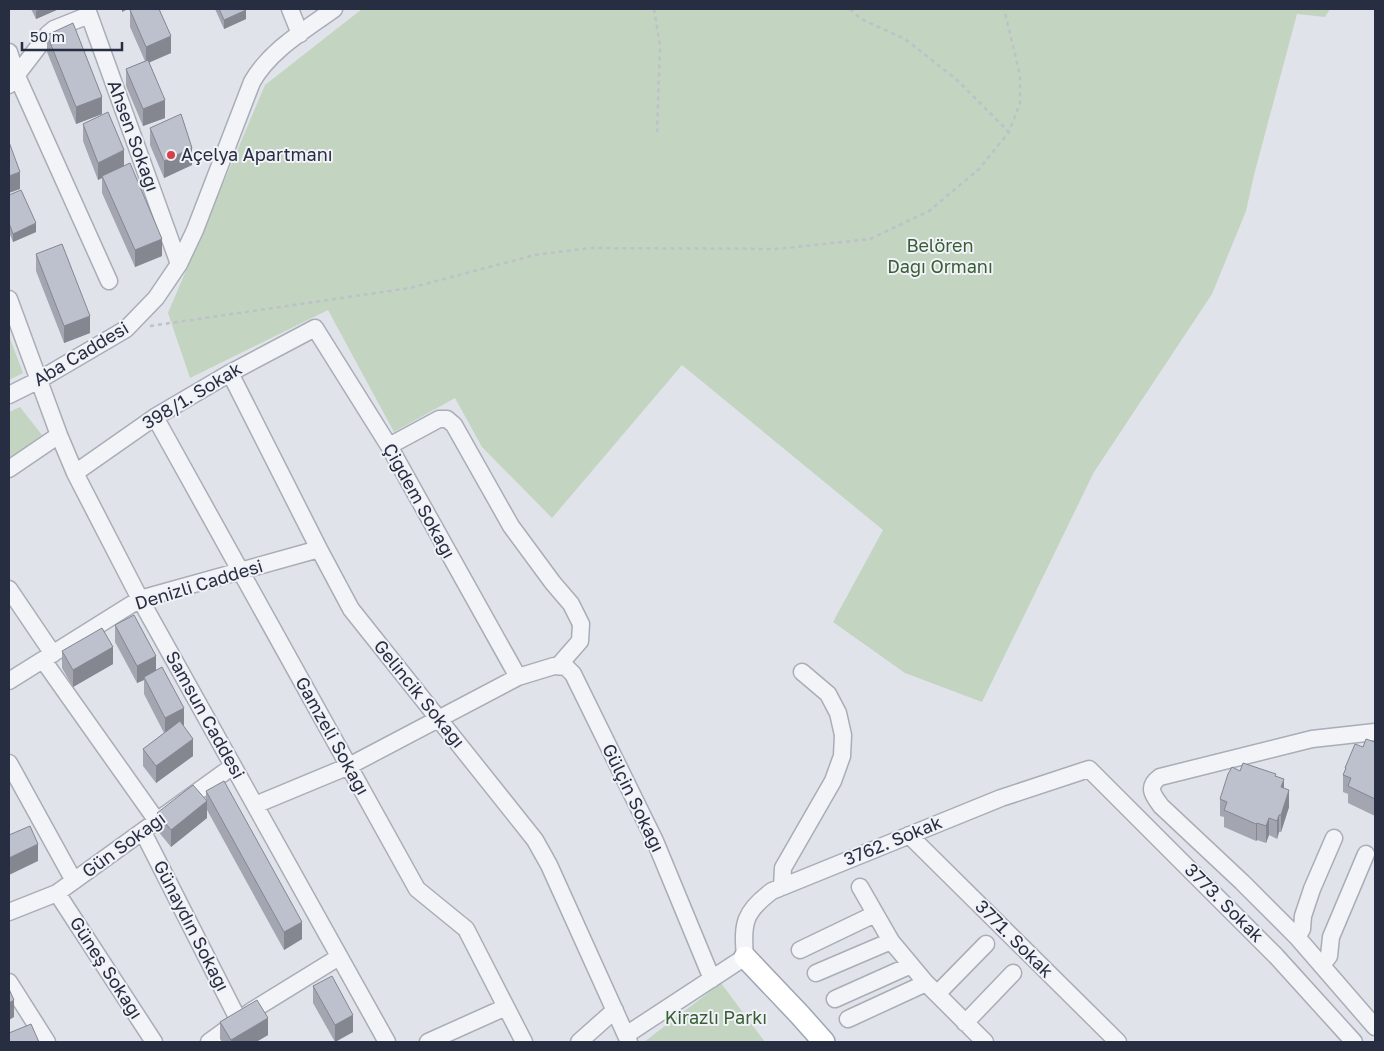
<svg xmlns="http://www.w3.org/2000/svg" width="1384" height="1051" font-family="'Golos Text',sans-serif">
<rect width="100%" height="100%" fill="#e0e3ea"/>
<path fill="#c3d4c1" d="M 362,9 L 1330,9 L 1325,17 L 1297,14 L 1254,175 L 1246,211 L 1212,294 L 1094,472 L 982,702 L 905,673 L 833,622 L 883,530 L 682,365 L 552,518 L 482,447 L 455,398 L 394,432 L 328,310 L 190,378 L 168,313 L 265,85 Z
M 9,336 L 23,373 L 9,380 Z
M 20,407 L 42,435 L 9,459 L 9,412 Z
M 721,983 L 765,1042 L 644,1042 Z"/>
<g fill="none" stroke-linecap="round" stroke-linejoin="round">
<defs>
<path id="minor" d="M 87,9 L 179,264
M 290,9 L 300,34
M 9,52 L 16,74 L 109,281
M 9,85 L 48,34 L 54,29 L 89,15
M 9,299 L 59,435 L 75,473 L 140,599 L 387,1042
M 230,373 L 319,549 L 351,609 L 535,840 L 549,865 L 629,1042
M 9,395 L 39,380 L 126,329 L 156,298 L 179,264 L 195,230 L 252,82 C 270,50 305,30 334,9
M 155,417 L 417,889 L 466,929 L 524,1042
M 389,446 L 439,419 L 447,419 L 454,425 L 511,526 L 553,583 L 571,604 L 581,624 L 580,641 L 559,665
M 9,469 L 59,435
M 75,473 L 155,417 L 230,373 L 315,328 L 389,446 L 518,677
M 9,589 L 53,654
M 43,660 L 157,821
M 9,681 L 140,599 L 319,549
M 1375,732 L 1312,739 L 1160,777 C 1146,787 1153,795 1161,806 L 1242,882 L 1297,937 L 1375,1027
M 9,763 L 74,881
M 255,805 L 349,766 L 518,677 L 554,666 L 566,667 L 573,674 L 655,841 L 712,979
M 143,832 L 239,1021
M 909,835 L 1118,1042
M 782,887 L 783,868 L 833,781 L 842,756 L 843,735 L 838,713 L 828,694 L 802,672
M 860,887 L 891,941 L 926,983 L 985,1042
M 57,893 L 154,1042
M 9,912 L 57,893 L 233,766
M 1297,937 L 1302,929 L 1303,916 L 1312,889 L 1334,838
M 800,950 L 875,914
M 1322,965 L 1329,956 L 1331,937 L 1366,854
M 816,973 L 891,941
M 9,982 L 47,1042
M 937,994 L 986,944
M 835,999 L 911,965
M 848,1019 L 926,983
M 965,1023 L 1013,973
M 626,1035 L 745,957 C 742,923 744,912 772,891 L 1001,798 L 1089,769 L 1276,956 L 1354,1042
M 209,1042 L 253,1010 L 339,957
M 428,1042 L 506,1007
M 579,1042 L 615,1010"/>
<path id="major" d="M 745,957 L 800,1015 L 824,1042"/>
</defs>
<use href="#minor" stroke="#a9adb8" stroke-width="19"/>
<use href="#major" stroke="#9fa5b6" stroke-width="24"/>
<path stroke="#bec1c9" stroke-width="2.5" stroke-dasharray="4 4" stroke-linecap="butt" d="M 654,9 L 660,46 L 657,132
M 850,9 L 861,19 L 905,39 L 956,79 L 1009,132
M 150,326 L 410,288 L 535,255 L 591,248 L 777,249 L 870,239 L 929,211 L 979,169 L 1009,132 L 1020,103 L 1020,75 L 1004,9"/>
<use href="#minor" stroke="#f3f4f8" stroke-width="16"/>
<use href="#major" stroke="#fff" stroke-width="21"/>
</g>
<path fill="#a3a6b0" d="M 31,9 L 59,9 L 36,19 Z
M 215,9 L 246,9 L 246,19 L 224,29 Z
M 130,10 L 171,53 L 149,62 L 165,118 L 143,126 L 126,86 L 126,69 L 145,61 L 130,27 Z
M 47,35 L 102,114 L 76,124 L 47,52 Z
M 83,124 L 124,166 L 162,256 L 135,267 L 102,193 L 102,178 L 98,180 L 83,141 Z
M 150,128 L 192,165 L 164,178 L 150,145 Z
M 9,195 L 36,232 L 13,242 L 9,232 Z
M 36,254 L 90,333 L 64,343 L 36,271 Z
M 115,625 L 156,670 L 184,725 L 183,725 L 193,756 L 156,783 L 143,766 L 143,749 L 164,733 L 144,694 L 144,680 L 137,683 L 115,642 Z
M 62,651 L 113,664 L 73,687 L 62,668 Z
M 1375,742 L 1375,816 L 1348,803 L 1348,794 L 1343,792 L 1343,775 L 1345,772 L 1345,768 L 1363,747 Z
M 1240,771 L 1276,776 L 1284,789 L 1289,807 L 1281,832 L 1279,832 L 1277,839 L 1269,835 L 1266,843 L 1257,840 L 1256,841 L 1224,827 L 1224,817 L 1220,816 L 1220,799 Z
M 206,791 L 302,939 L 284,950 L 207,810 L 207,818 L 171,847 L 157,830 L 157,813 L 206,800 Z
M 313,986 L 353,1032 L 335,1042 L 313,1003 Z
M 220,1022 L 268,1035 L 256,1042 L 222,1042 L 220,1039 Z"/>
<path fill="#848790" d="M 40,9 L 59,9 L 36,19 L 36,11 Z
M 122,9 L 128,9 L 122,12 Z
M 246,10 L 246,19 L 224,29 L 224,20 Z
M 171,36 L 171,53 L 146,64 L 146,47 Z
M 102,97 L 102,114 L 76,124 L 76,107 Z
M 165,100 L 165,118 L 143,126 L 143,109 Z
M 192,148 L 192,165 L 164,178 L 164,161 Z
M 124,150 L 124,167 L 98,180 L 98,163 Z
M 20,172 L 20,189 L 9,193 L 9,176 Z
M 36,223 L 36,232 L 13,242 L 13,234 Z
M 162,239 L 162,256 L 135,267 L 135,250 Z
M 90,316 L 90,333 L 64,343 L 64,326 Z
M 113,647 L 113,664 L 73,687 L 73,670 Z
M 156,656 L 156,673 L 144,677 L 144,680 L 137,683 L 137,666 Z
M 184,708 L 184,725 L 165,735 L 165,718 Z
M 193,739 L 193,756 L 156,783 L 156,766 Z
M 1284,779 L 1284,796 L 1281,787 Z
M 1289,790 L 1289,807 L 1281,832 L 1281,815 Z
M 207,801 L 207,818 L 171,847 L 171,830 Z
M 1279,815 L 1279,832 L 1277,839 L 1277,821 Z
M 1269,818 L 1269,835 L 1266,843 L 1266,826 Z
M 1257,823 L 1257,840 L 1256,841 L 1256,824 Z
M 38,844 L 38,861 L 9,875 L 9,858 Z
M 302,922 L 302,939 L 284,950 L 284,932 Z
M 14,1000 L 14,1017 L 9,1020 L 9,1003 Z
M 353,1015 L 353,1032 L 335,1042 L 335,1025 Z
M 268,1018 L 268,1035 L 256,1042 L 231,1042 L 231,1040 Z"/>
<path fill="#bdc1cd" stroke="#848790" d="M 132,9 L 159,9 L 171,36 L 146,47 L 130,10 Z
M 219,9 L 246,9 L 246,10 L 224,20 Z
M 73,23 L 102,97 L 76,107 L 47,35 Z
M 148,60 L 165,100 L 143,109 L 126,69 Z
M 108,112 L 124,150 L 98,163 L 83,124 Z
M 181,114 L 192,148 L 164,161 L 150,128 Z
M 9,142 L 20,172 L 9,176 Z
M 130,163 L 162,239 L 135,250 L 102,176 Z
M 21,190 L 36,223 L 13,234 L 9,223 L 9,195 Z
M 62,244 L 90,316 L 64,326 L 36,254 Z
M 134,615 L 156,656 L 137,666 L 115,625 Z
M 102,628 L 113,647 L 73,670 L 62,651 Z
M 162,667 L 184,708 L 165,718 L 144,677 Z
M 180,721 L 193,739 L 156,766 L 143,749 Z
M 1366,739 L 1375,742 L 1375,799 L 1348,786 L 1351,778 L 1343,775 L 1346,768 L 1345,768 L 1355,744 L 1363,747 Z
M 1243,763 L 1276,774 L 1275,776 L 1284,779 L 1281,787 L 1289,790 L 1281,815 L 1279,815 L 1277,821 L 1269,818 L 1266,826 L 1257,823 L 1256,824 L 1224,810 L 1227,802 L 1220,799 L 1228,774 L 1232,767 L 1240,771 Z
M 224,781 L 302,922 L 284,932 L 206,791 Z
M 193,785 L 207,801 L 171,830 L 157,813 Z
M 30,826 L 38,844 L 9,858 L 9,835 Z
M 332,976 L 353,1015 L 335,1025 L 313,986 Z
M 9,989 L 14,1000 L 9,1003 Z
M 257,1000 L 268,1018 L 231,1040 L 220,1022 Z
M 31,1024 L 39,1042 L 9,1042 L 9,1033 Z"/>
<circle fill="#d53f45" stroke="#f0f2f7" stroke-width="2" cx="171" cy="155" r="5"/>
<g text-anchor="middle" stroke-width="4" stroke-linejoin="round" paint-order="stroke">
<g font-size="18" fill="#282e42" stroke="#f0f2f7">
<text transform="translate(133 136) rotate(70)" y="6">Ahsen Sokağı</text>
<text transform="translate(81 354) rotate(-31)" y="6">Aba Caddesi</text>
<text transform="translate(192 396) rotate(-31)" y="6">398/1. Sokak</text>
<text transform="translate(419 501) rotate(61)" y="6">Çiğdem Sokağı</text>
<text transform="translate(199 585) rotate(-17)" y="6">Denizli Caddesi</text>
<text transform="translate(419 694) rotate(51)" y="6">Gelincik Sokağı</text>
<text transform="translate(205 715) rotate(61)" y="6">Samsun Caddesi</text>
<text transform="translate(332 736) rotate(61)" y="6">Gamzeli Sokağı</text>
<text transform="translate(633 798) rotate(64)" y="6">Gülçin Sokağı</text>
<text transform="translate(893 841) rotate(-22)" y="6">3762. Sokak</text>
<text transform="translate(124 845) rotate(-36)" y="6">Gün Sokağı</text>
<text transform="translate(1224 903) rotate(45)" y="6">3773. Sokak</text>
<text transform="translate(191 926) rotate(63)" y="6">Günaydın Sokağı</text>
<text transform="translate(1014 939) rotate(45)" y="6">3771. Sokak</text>
<text transform="translate(106 968) rotate(57)" y="6">Güneş Sokağı</text>
</g>
<g font-size="18" fill="#282e42" stroke="#f0f2f7" text-anchor="start">
<text x="181" y="161">Açelya Apartmanı</text>
</g>
<g font-size="18" fill="#385e34" stroke="#f0f2f7">
<text x="940" y="252">Belören<tspan x="940" dy="21">Dağı Ormanı</tspan></text>
<text x="716" y="1024">Kirazlı Parkı</text>
</g>
</g>
<rect width="1384" height="1051" fill="none" stroke="#282e42" stroke-width="20"/>
<path d="M22 42v8h100v-8" fill="none" stroke="#282e42" stroke-width="2.5"/>
<text x="30" y="42" font-size="15" fill="#282e42" stroke="#f0f2f7" stroke-width="4" paint-order="stroke">50 m</text>
</svg>
